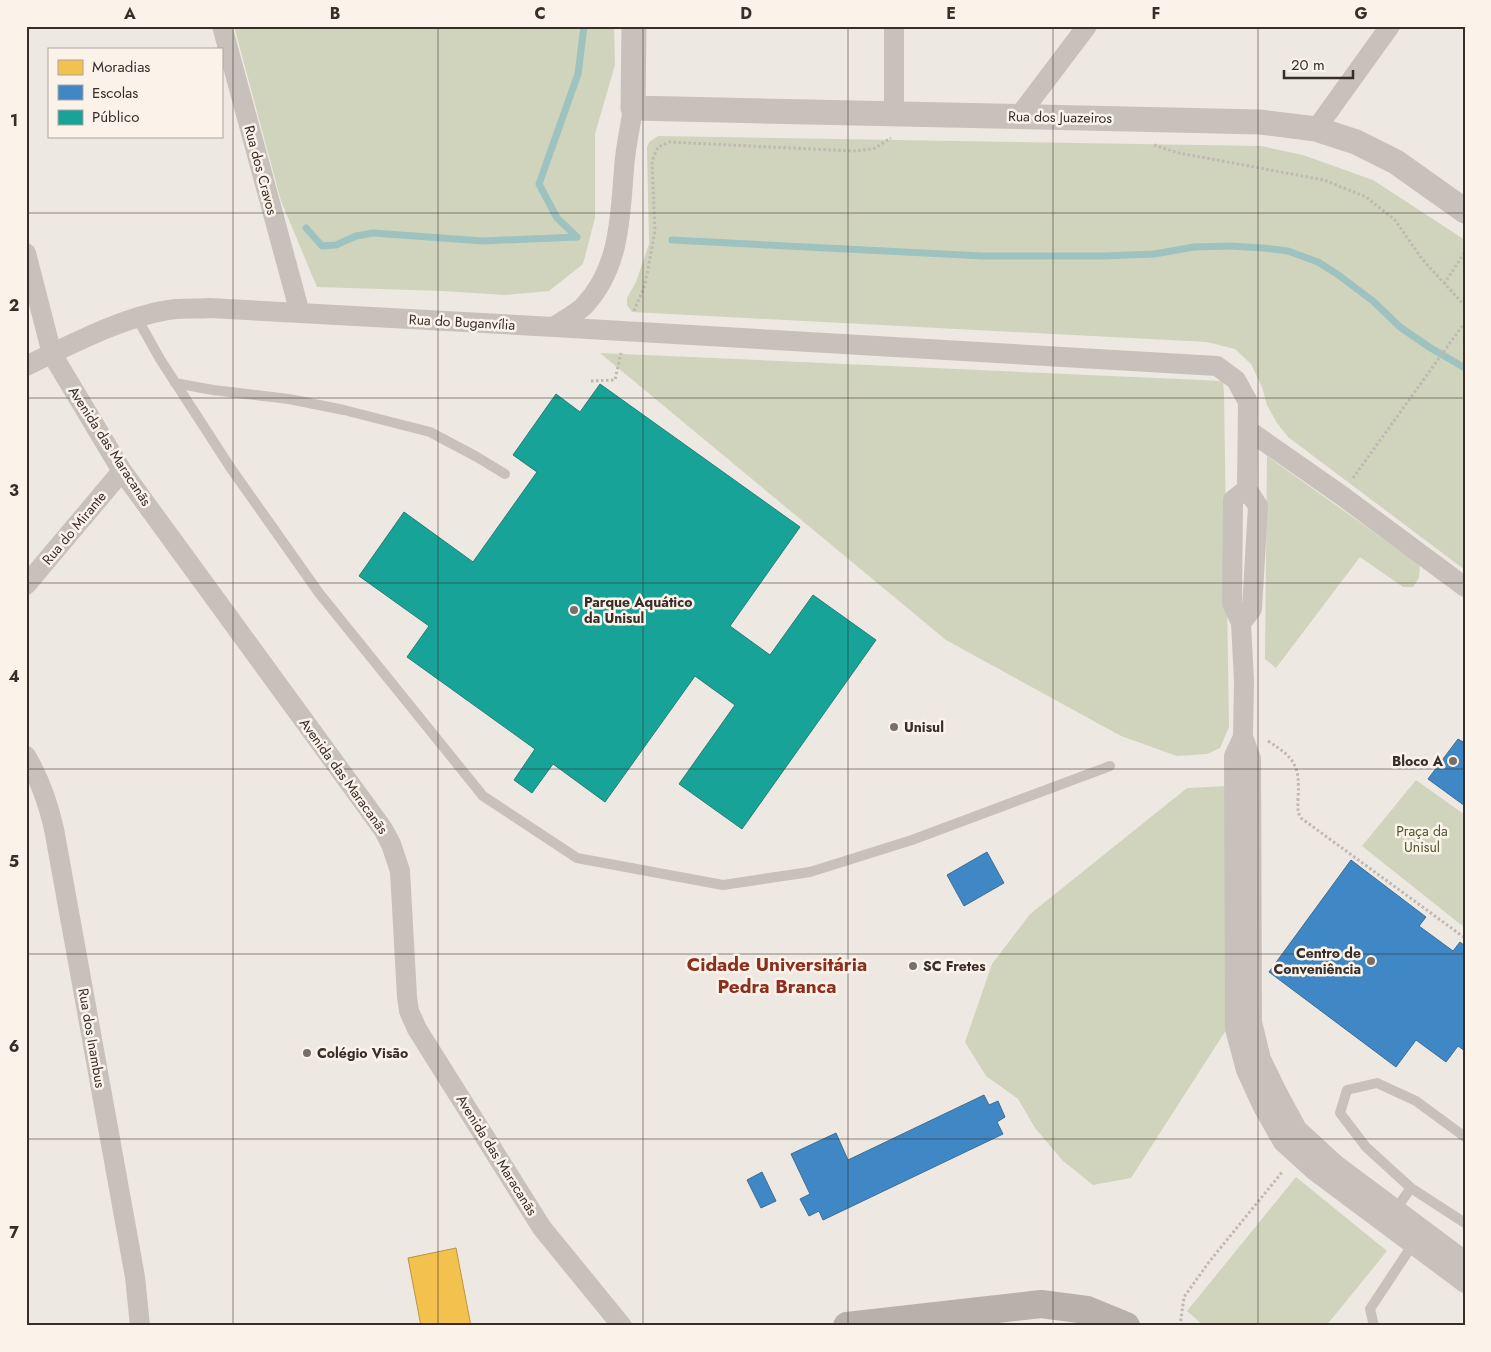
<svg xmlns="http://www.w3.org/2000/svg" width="1491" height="1352" font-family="Jost,sans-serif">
<rect width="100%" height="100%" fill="#eee8e2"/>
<path fill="#d1d4bc" d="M 234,26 L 614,26 L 615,65 L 595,134 L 595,218 L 583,264 L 549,291 L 504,295 L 443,291 L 317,287 L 281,201 Z
M 658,136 L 1261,146 L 1303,155 L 1373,180 L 1465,240 L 1465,570 L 1288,437 L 1277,423 L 1267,405 L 1262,387 L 1251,364 L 1235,349 L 1207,342 L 632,312 L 627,305 L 627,298 L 636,282 L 649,244 L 647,147 L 649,142 Z
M 600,353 L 1223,381 L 1224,394 L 1229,727 L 1220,748 L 1207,754 L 1177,756 L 1121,736 L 946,640 Z
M 1267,456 L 1420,565 L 1419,578 L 1413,587 L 1403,587 L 1360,557 L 1276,668 L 1265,659 Z
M 1416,780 L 1465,815 L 1465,928 L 1362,846 Z
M 1227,786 L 1228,1027 L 1131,1178 L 1093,1185 L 1063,1161 L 1035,1128 L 1018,1099 L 986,1076 L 965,1042 L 992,964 L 1030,914 L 1187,788 Z
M 1296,1177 L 1387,1251 L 1326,1326 L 1204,1326 L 1187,1311 Z"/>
<path fill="#f2c14e" stroke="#ba9543" d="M 456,1248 L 471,1326 L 421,1326 L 408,1258 Z"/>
<path fill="#3f88c5" stroke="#3d6d96" d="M 1458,739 L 1465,743 L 1465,806 L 1428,779 Z
M 987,852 L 1004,883 L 964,906 L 947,875 Z
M 1351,860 L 1426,917 L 1419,926 L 1453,951 L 1460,942 L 1465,946 L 1465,1051 L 1458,1046 L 1446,1062 L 1416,1040 L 1396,1067 L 1269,972 Z
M 984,1095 L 989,1105 L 998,1101 L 1005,1117 L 997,1122 L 1003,1134 L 823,1220 L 819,1211 L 809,1216 L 800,1199 L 810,1194 L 791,1154 L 836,1133 L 848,1160 Z
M 762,1172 L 776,1201 L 761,1208 L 747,1180 Z"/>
<path fill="#17a398" stroke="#218077" d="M 600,384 L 800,527 L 730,626 L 770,655 L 813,595 L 876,640 L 742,829 L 679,784 L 735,705 L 695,676 L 605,802 L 553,764 L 532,793 L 514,780 L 535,749 L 407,657 L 429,626 L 359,576 L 404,512 L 473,562 L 537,472 L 513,455 L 556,394 L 580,412 Z"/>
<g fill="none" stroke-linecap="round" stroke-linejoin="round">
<path stroke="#9ec2bf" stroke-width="7" d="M 306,228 L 322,246 L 336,245 L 356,236 L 373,233 L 483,241 L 577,237
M 577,237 L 557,218 L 539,184 L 578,74 L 584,26
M 672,240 L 983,256 L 1103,256 L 1154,254 L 1194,247 L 1229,246 L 1263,248 L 1288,251 L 1318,262 L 1337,274 L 1373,301 L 1400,327 L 1429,347 L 1465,368"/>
<path stroke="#c0b8b3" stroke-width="3" stroke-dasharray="2.5 2.5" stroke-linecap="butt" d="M 1154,145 L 1179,153 L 1324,180 L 1366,197 L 1395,220 L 1422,259 L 1465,306
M 1444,284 L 1465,252
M 634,311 L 645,285 L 655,231 L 652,161 L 658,147 L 669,142 L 852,151 L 873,149 L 891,138
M 591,381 L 615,380 L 621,353
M 1353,478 L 1465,322
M 1268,741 C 1296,759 1300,766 1298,799 C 1298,806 1297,812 1301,818 L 1465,938
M 1180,1326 L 1184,1297 L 1209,1262 L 1283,1171"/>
<path stroke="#c7c0bb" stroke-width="10" d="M 137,318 L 160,359 L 230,467 L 319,593 L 483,796 L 577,858 L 723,885 L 810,872 L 912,840 L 1110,766
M 175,383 L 213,390 L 289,399 L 344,410 L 430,432 L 477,457 L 505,474
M 1465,1137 L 1416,1101 L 1377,1083 L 1347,1090 L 1340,1113 L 1366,1147 L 1411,1188 L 1465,1223
M 1393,1213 L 1411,1188
M 1374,1326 L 1370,1309 L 1413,1244"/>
<path stroke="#c7c0bb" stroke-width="20" d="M 222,26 L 300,313
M 894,114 L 894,26
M 1019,116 L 1087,26
M 1316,129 L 1390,26
M 26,253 L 52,354 L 122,471 L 383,829 L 391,844 L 400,871 L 407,997 L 409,1011 L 417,1029 L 542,1228 L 622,1326
M 554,327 L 1217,366 L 1236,380 L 1248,402 L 1247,489 L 1258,506 L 1252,609 L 1241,623
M 26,366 C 70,345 128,314 176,309 C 187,308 199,309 210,308 L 554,327 C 564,320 575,314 583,307 C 620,269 620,218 624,169 C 625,149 630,129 633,108
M 1248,430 L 1341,495 L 1465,587
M 1247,489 L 1233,500 L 1232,603 L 1241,623 L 1244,681 L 1243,737 L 1251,759 L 1252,1022 L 1261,1059 L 1277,1092 L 1297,1129 L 1336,1165 L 1465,1261
M 26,585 L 122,471
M 1243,737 L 1234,756 L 1235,1029 L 1246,1070 L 1263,1107 L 1283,1142 L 1315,1171 L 1465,1283
M 26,756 C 40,779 48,803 54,829 L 135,1277 L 140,1326"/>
<path stroke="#c7c0bb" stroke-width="25" d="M 634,26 L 633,108 L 1260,122 L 1316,129 L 1356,142 L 1396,162 L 1465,211"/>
<path stroke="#b8b0ab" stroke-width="28" d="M 847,1326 L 1041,1304 L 1087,1310 L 1126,1326"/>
</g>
<path fill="none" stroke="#392d29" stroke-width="1" stroke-opacity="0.55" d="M 233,26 L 233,1326M 438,26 L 438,1326M 643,26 L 643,1326M 848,26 L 848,1326M 1053,26 L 1053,1326M 1258,26 L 1258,1326M 26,213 L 1465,213M 26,398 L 1465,398M 26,583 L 1465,583M 26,769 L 1465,769M 26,954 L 1465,954M 26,1139 L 1465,1139"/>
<g fill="#786e6a" stroke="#fbf2ea" stroke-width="2">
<circle cx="574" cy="610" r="5"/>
<circle cx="894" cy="727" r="5"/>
<circle cx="1453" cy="761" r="5"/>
<circle cx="1371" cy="961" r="5"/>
<circle cx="913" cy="966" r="5"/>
<circle cx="307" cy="1053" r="5"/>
</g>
<g text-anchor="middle" stroke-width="5" stroke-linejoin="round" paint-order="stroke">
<g font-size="14" fill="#392d29" stroke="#fbf2ea">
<text transform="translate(1060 117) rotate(1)" y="5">Rua dos Juazeiros</text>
<text transform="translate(261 170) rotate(75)" y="5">Rua dos Cravos</text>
<text transform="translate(462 322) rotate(3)" y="5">Rua do Buganvília</text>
<text transform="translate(110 446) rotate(57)" y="5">Avenida das Maracanãs</text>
<text transform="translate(74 528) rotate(-50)" y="5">Rua do Mirante</text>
<text transform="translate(344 776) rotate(54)" y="5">Avenida das Maracanãs</text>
<text transform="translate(92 1038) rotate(80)" y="5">Rua dos Inambus</text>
<text transform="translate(497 1155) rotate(58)" y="5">Avenida das Maracanãs</text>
</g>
<g font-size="14" font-weight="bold" fill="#392d29" stroke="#fbf2ea" text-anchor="start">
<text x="584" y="607">Parque Aquático<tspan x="584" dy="16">da Unisul</tspan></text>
<text x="904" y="732">Unisul</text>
<text x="1443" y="766" text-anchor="end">Bloco A</text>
<text x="1361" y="958" text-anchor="end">Centro de<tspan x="1361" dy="16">Conveniência</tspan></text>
<text x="923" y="971">SC Fretes</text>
<text x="317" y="1058">Colégio Visão</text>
</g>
<g font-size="14" fill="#4b582b" stroke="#fbf2ea">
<text x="1422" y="836">Praça da<tspan x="1422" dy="16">Unisul</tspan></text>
</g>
<g font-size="19" font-weight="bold" fill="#8c301e" stroke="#fbf2ea">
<text x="777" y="971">Cidade Universitária<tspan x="777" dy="22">Pedra Branca</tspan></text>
</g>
</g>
<rect width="1491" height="1352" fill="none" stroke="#fbf2ea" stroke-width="55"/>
<rect x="48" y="48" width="175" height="90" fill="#fbf2ea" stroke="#ada39d"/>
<rect x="58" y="60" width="25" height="15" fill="#f2c14e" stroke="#ada39d"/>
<text x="92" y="72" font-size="15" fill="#392d29">Moradias</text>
<rect x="58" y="85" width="25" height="15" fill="#3f88c5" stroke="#ada39d"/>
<text x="92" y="98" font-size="15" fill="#392d29">Escolas</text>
<rect x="58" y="110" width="25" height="15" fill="#17a398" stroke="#ada39d"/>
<text x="92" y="122" font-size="15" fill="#392d29">Público</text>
<path d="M1284 70v8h69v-8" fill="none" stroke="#392d29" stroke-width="2.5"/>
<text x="1291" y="70" font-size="15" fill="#392d29" stroke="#fbf2ea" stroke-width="4" paint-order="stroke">20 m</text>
<rect x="28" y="28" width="1436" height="1296" fill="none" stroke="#392d29" stroke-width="2"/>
<g font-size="16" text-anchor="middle" font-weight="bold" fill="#392d29">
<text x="130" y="19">A</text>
<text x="335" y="19">B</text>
<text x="540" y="19">C</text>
<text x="746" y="19">D</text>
<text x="951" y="19">E</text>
<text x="1156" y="19">F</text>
<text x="1361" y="19">G</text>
<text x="14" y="126">1</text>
<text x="14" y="311">2</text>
<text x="14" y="496">3</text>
<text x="14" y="682">4</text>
<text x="14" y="867">5</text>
<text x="14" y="1052">6</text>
<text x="14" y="1238">7</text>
</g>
</svg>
